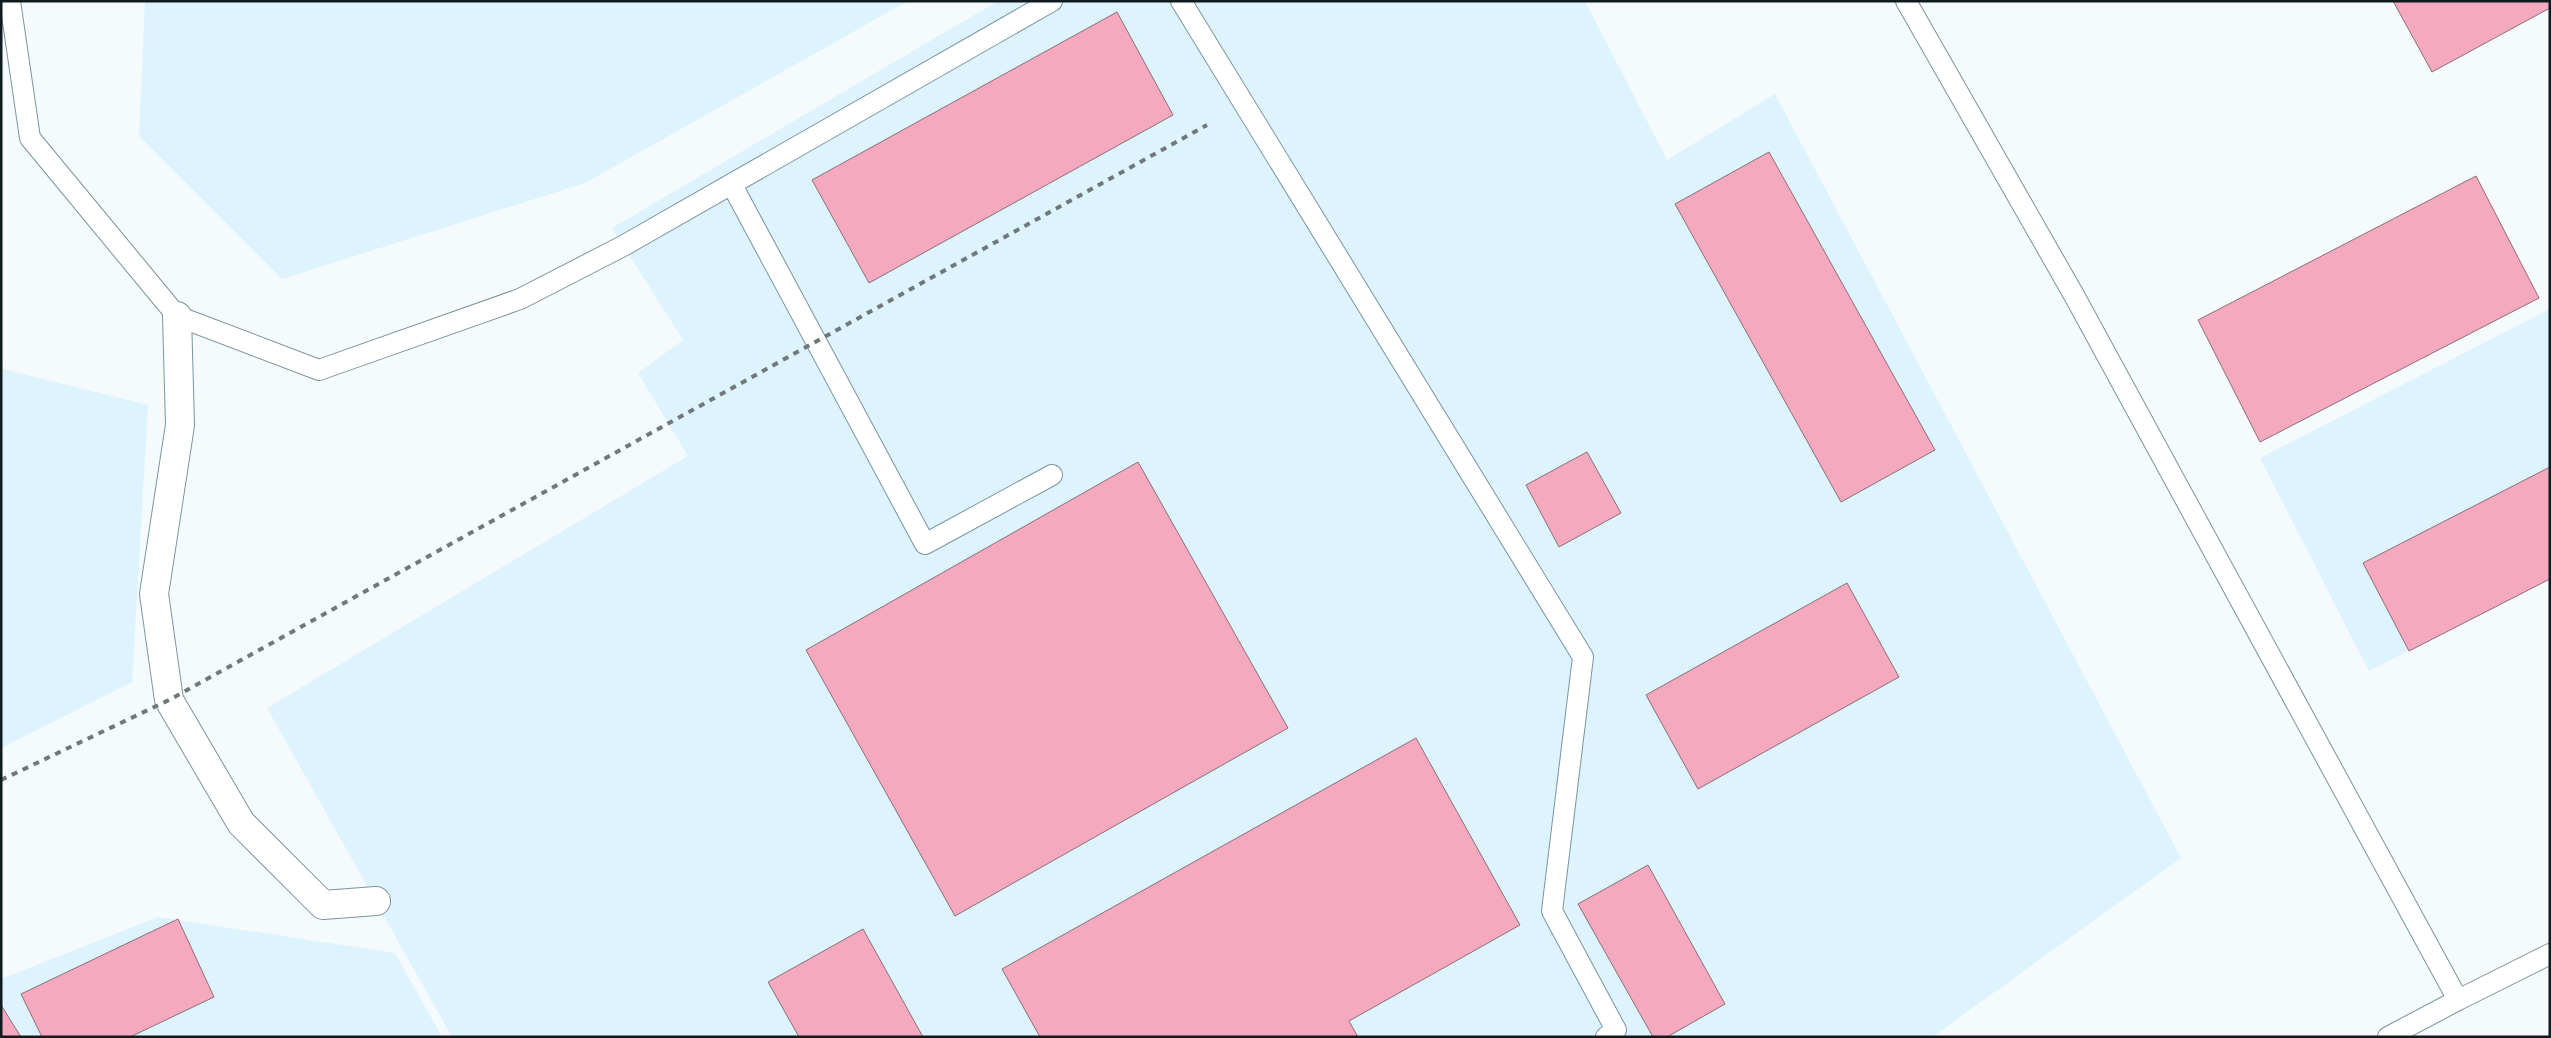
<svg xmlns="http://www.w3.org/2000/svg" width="2551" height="1038" font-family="'Public Sans',sans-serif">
<rect width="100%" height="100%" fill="#f5fafd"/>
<path fill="#ddf3fd" d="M 145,1 L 908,1 L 585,183 L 282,279 L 139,136 Z
M 998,1 L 1585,1 L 1667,160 L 1775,94 L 2181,858 L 1932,1037 L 452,1037 L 267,708 L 688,456 L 638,373 L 683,340 L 612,228 Z
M 2550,309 L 2550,578 L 2369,671 L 2260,458 Z
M 1,352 L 3,369 L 148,405 L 132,682 L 1,748 Z
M 158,917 L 395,953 L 442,1037 L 1,1037 L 1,979 Z"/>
<path fill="#f5a9be" stroke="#8a6f76" d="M 2393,1 L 2550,1 L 2550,8 L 2432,72 Z
M 1117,12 L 1173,115 L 869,283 L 812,180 Z
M 1769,152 L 1935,450 L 1841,502 L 1675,204 Z
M 2476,176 L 2539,298 L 2260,442 L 2198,320 Z
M 1587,452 L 1621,513 L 1559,547 L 1526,485 Z
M 1138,462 L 1288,728 L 955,916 L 806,650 Z
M 2550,467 L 2550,579 L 2409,651 L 2363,563 Z
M 1847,583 L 1899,677 L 1698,789 L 1646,695 Z
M 1416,738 L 1520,925 L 1349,1021 L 1358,1037 L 1040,1037 L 1002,969 Z
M 1648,865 L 1725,1004 L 1667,1037 L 1653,1037 L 1578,904 Z
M 178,919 L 214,997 L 130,1037 L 42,1037 L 21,994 Z
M 863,929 L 923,1037 L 799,1037 L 768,982 Z
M 1,1005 L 21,1037 L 1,1037 Z"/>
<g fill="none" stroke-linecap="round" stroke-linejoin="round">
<defs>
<path id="lane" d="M 10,1 L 30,138 L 177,316 L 319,370 L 520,299 L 623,246 L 1052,1
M 1181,1 L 1583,657 L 1552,911 L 1616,1030 L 1606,1037
M 1906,1 L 2075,297 L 2458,1000 L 2550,954
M 732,185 L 925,544 L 1052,475
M 2388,1037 L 2458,1000"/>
<path id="street" d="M 177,316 L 180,425 L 154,594 L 169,700 L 241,823 L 323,905 L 376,901"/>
</defs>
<use href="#lane" stroke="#7a94a0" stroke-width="22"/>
<use href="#street" stroke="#7a94a0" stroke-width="30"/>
<use href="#lane" stroke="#fff" stroke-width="20"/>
<use href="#street" stroke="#fff" stroke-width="28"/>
<path stroke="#70787c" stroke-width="4" stroke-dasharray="6 6" stroke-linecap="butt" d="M 1,780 L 169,700 L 1207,125"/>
</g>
<rect width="2551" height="1038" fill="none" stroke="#101b1f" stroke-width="5"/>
</svg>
